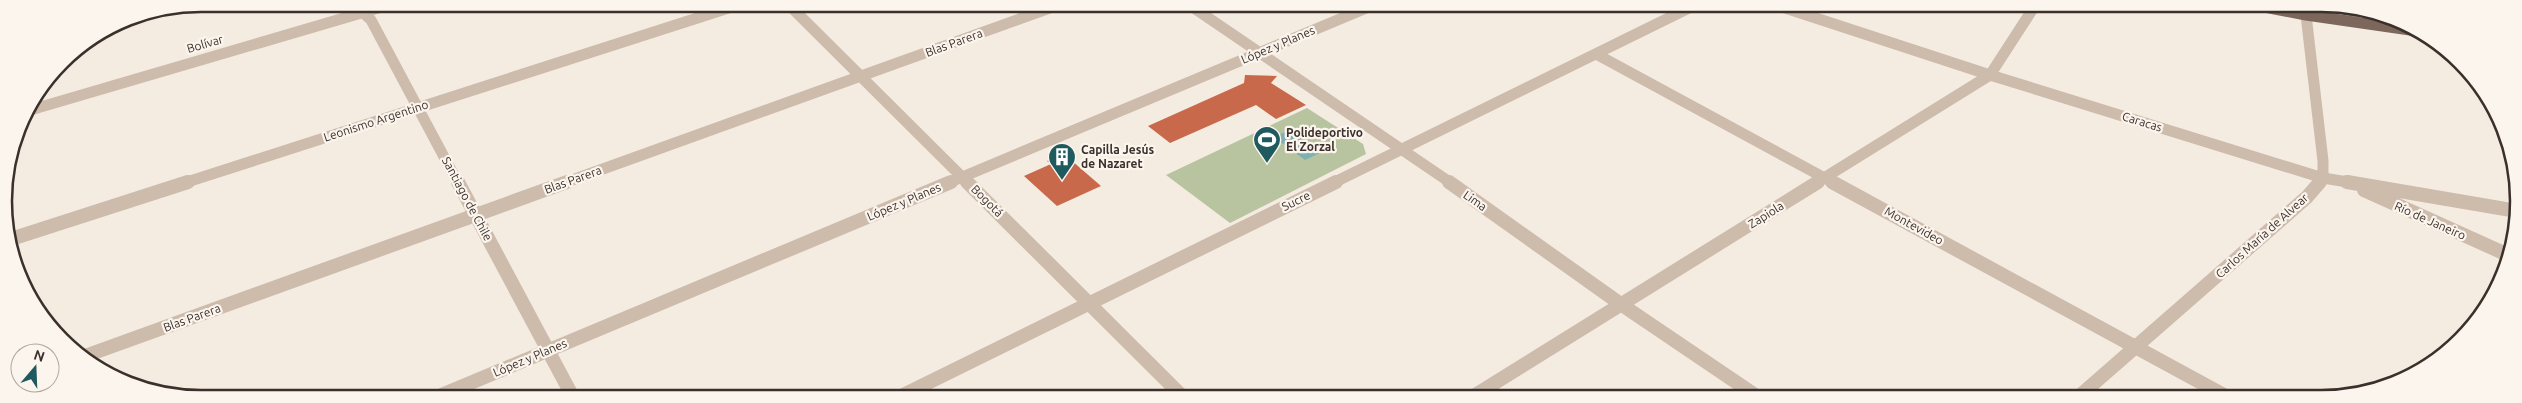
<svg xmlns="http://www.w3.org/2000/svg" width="2522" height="403" font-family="Ubuntu,sans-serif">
<rect width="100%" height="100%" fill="#f4ebe1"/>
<path fill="#b8c4a0" d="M 1307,108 L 1363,144 L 1366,154 L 1230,223 L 1166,175 Z"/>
<path fill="#7fb0b2" d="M 1290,130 L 1322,152 L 1305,160 L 1274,137 Z"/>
<path fill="#c8694b" d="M 1245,75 L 1277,76 L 1271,83 L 1306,105 L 1276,119 L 1256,105 L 1170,143 L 1148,126 L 1244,83 Z
M 1064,154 L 1101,186 L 1057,206 L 1024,176 L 1051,164 L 1047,161 Z"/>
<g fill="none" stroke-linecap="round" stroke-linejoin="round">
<path stroke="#cdbbac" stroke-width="11" d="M 353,4 L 371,20 L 458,183
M 788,4 L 968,183
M 1188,4 L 1451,183
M 1773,4 L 1990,75 L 2323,178 L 2354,183
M 2306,15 L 2323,161 L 2323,178 L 2319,183
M 1596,54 L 1834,183
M 27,111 L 392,4
M 184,183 L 741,4
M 564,183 L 1061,4
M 948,183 L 1376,4
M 1333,183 L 1697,4
M 1816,183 L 1990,75 L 2036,4"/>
<path stroke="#cdbbac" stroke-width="14" d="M 458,182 L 574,399
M 967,182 L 1185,399
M 1449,182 L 1622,305 L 1761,399
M 1832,182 L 2231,399
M 2347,182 L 2517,211
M 2364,190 L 2508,255
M 11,239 L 188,182
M 85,356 L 567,182
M 432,399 L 951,182
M 895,399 L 1336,182
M 1469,399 L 1818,182
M 2076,399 L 2307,197 L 2320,182"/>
<path stroke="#7d675c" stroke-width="11" d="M 2249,4 L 2306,15 L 2417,31
M 2312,4 L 2358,11"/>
</g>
<defs>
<symbol id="stadium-pin" viewBox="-11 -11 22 30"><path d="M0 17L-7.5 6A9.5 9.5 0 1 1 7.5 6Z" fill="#1f5a5e" stroke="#fbf5ee"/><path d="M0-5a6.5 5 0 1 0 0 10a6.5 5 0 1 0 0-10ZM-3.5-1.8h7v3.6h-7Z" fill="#fff"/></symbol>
<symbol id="building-pin" viewBox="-11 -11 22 30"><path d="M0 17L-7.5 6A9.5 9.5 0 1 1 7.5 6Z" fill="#1f5a5e" stroke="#fbf5ee"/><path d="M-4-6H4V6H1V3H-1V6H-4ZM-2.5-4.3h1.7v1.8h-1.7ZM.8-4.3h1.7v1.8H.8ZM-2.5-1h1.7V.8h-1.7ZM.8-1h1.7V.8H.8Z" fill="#fff"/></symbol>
</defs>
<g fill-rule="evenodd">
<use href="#stadium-pin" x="1251" y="124" width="32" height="43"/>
<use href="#building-pin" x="1046" y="141" width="32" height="43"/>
</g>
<g text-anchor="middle" stroke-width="4.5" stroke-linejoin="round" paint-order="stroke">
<g font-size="12" fill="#3b302b" stroke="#fbf5ee">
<text transform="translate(954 43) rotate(-20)" y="4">Blas Parera</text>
<text transform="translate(205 44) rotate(-16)" y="4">Bolívar</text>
<text transform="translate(1278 45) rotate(-23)" y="4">López y Planes</text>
<text transform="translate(376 121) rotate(-18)" y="4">Leonismo Argentino</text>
<text transform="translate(2142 122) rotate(17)" y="4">Caracas</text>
<text transform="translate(573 180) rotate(-20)" y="4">Blas Parera</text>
<text transform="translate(467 199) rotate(62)" y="4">Santiago de Chile</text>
<text transform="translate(987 201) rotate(45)" y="4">Bogotá</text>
<text transform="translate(1296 201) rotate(-26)" y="4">Sucre</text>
<text transform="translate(1475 201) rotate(35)" y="4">Lima</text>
<text transform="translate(904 202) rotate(-23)" y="4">López y Planes</text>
<text transform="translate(1766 215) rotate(-32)" y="4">Zapiola</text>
<text transform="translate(2430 221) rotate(24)" y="4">Río de Janeiro</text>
<text transform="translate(1914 226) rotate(29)" y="4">Montevideo</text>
<text transform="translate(2262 236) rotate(-42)" y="4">Carlos María de Alvear</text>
<text transform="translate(192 318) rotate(-20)" y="4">Blas Parera</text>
<text transform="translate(530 358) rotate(-23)" y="4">López y Planes</text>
</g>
<g font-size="12" font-weight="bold" fill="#3b302b" stroke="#fbf5ee" text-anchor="start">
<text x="1286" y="137">Polideportivo<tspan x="1286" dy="14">El Zorzal</tspan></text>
<text x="1081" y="154">Capilla Jesús<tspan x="1081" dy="14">de Nazaret</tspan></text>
</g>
</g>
<path d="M0 0H2522V403H0ZM201 12H2321A189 189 0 0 1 2510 201V201A189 189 0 0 1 2321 390H201A189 189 0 0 1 12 201V201A189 189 0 0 1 201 12Z" fill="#fbf5ee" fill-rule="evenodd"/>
<path fill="none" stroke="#3b302b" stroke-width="2.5" d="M201 12H2321A189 189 0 0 1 2510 201V201A189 189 0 0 1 2321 390H201A189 189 0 0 1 12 201V201A189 189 0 0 1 201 12Z"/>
<g transform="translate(35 368) rotate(19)"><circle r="24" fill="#fbf5ee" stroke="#aea6a0"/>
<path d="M0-4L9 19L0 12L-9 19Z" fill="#1f5a5e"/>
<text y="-8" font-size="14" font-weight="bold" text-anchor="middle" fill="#3b302b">N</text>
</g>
</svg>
